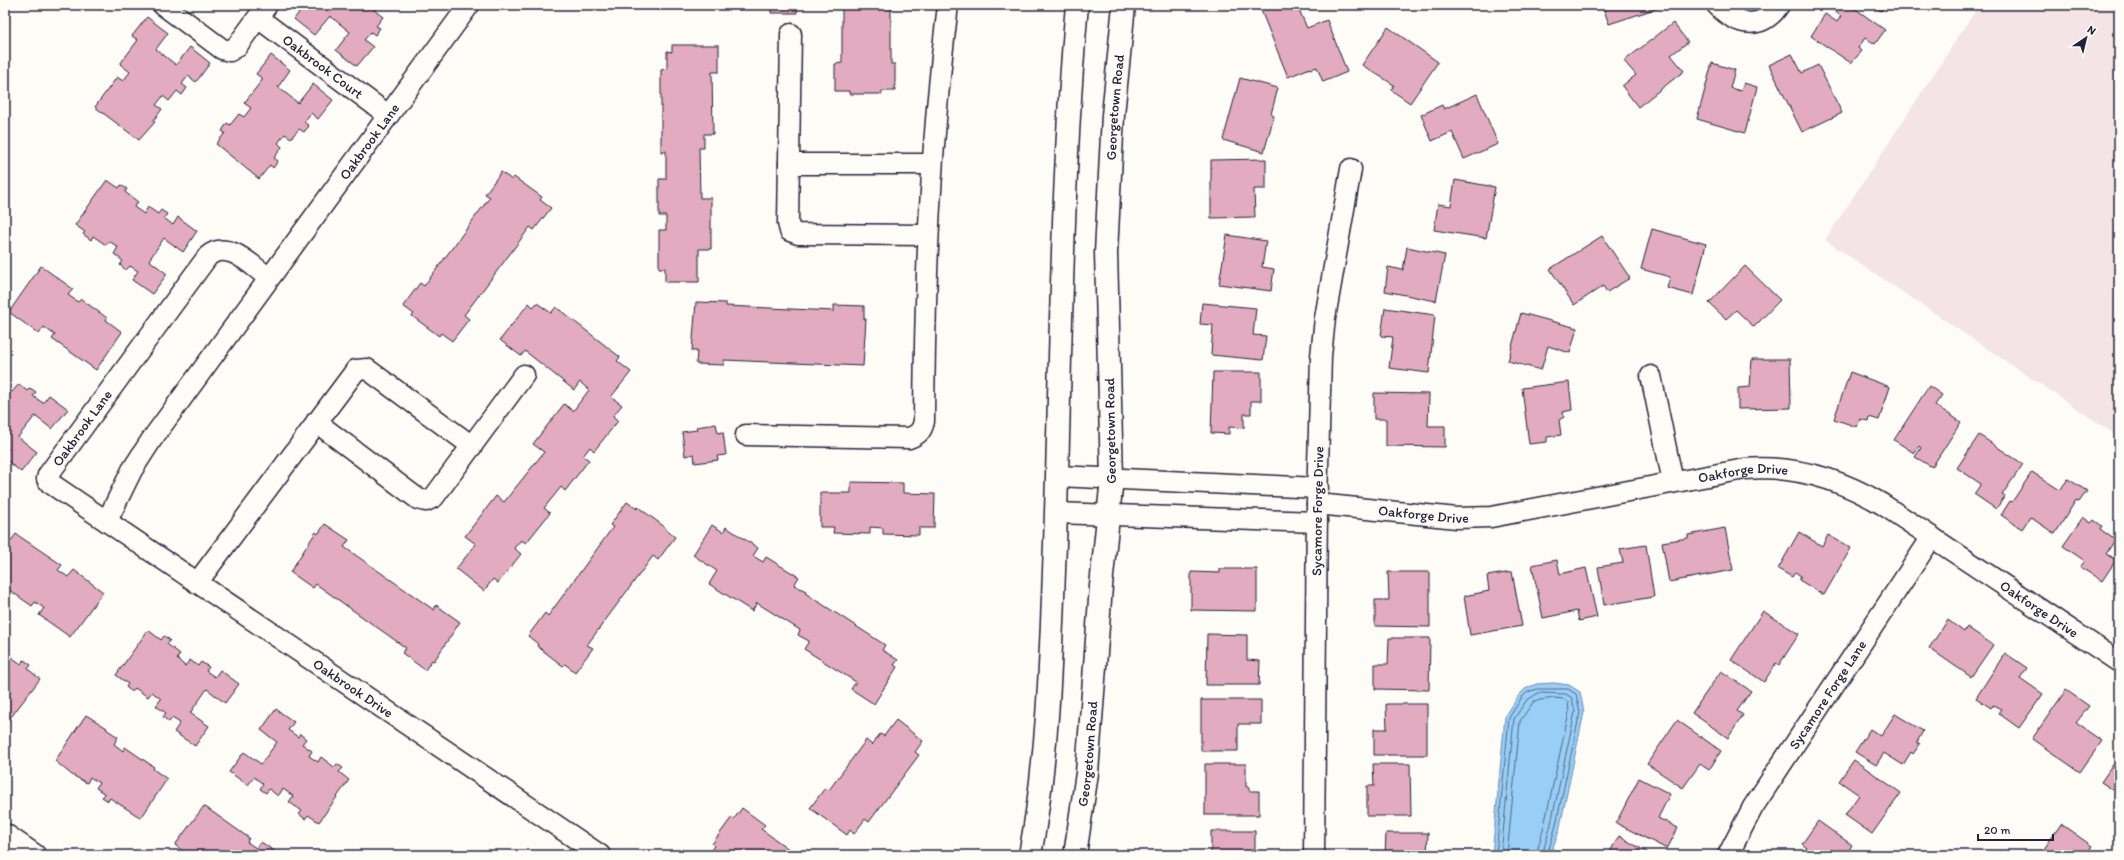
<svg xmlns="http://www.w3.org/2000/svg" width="2124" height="860" font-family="Itim,sans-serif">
<rect width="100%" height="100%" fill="#fdfcf7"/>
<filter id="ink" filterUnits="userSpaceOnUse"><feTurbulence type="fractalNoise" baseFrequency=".025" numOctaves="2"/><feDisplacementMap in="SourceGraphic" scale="8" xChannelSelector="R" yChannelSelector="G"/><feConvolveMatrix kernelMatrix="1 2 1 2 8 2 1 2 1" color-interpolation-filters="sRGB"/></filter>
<g filter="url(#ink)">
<path fill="#f5e4e6" d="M 1979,5 L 2119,5 L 2119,437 L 1825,240 Z"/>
<path fill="#99cef7" stroke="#6989ac" d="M 1554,683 L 1569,685 L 1580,692 L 1584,712 L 1559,831 L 1550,855 L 1492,855 L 1505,717 L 1519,695 L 1525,689 L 1536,684 Z"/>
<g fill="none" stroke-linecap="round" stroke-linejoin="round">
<path stroke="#526786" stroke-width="1" d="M 1496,855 L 1509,718 L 1522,697 L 1528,692 L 1537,689 L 1568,689 L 1576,694 L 1580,712 L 1555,829 L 1547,855
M 1501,855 L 1514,719 L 1526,701 L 1538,693 L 1566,694 L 1572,698 L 1575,712 L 1550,828 L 1542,855
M 1507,855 L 1520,721 L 1534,701 L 1554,698 L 1564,699 L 1568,702 L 1569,712 L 1544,826 L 1536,855"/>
</g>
<path fill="#e3abbf" stroke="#22223b" d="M 305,5 L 378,5 L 374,10 L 383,17 L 376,26 L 380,28 L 375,35 L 371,32 L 364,40 L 373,47 L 357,66 L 336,50 L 350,32 L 330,16 L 314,35 L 294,19 Z
M 708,5 L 797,5 L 797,13 L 771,13 L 771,7 L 708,8 Z
M 842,5 L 891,5 L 891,64 L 895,64 L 895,91 L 882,91 L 882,94 L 849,94 L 849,91 L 835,91 L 835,64 L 842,63 Z
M 1266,5 L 1297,5 L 1307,28 L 1327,20 L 1347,72 L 1323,82 L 1317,67 L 1311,69 L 1310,68 L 1288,77 L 1260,8 Z
M 1602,5 L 1667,5 L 1609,24 Z
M 1836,5 L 1850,5 L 1885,30 L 1875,44 L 1865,38 L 1858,48 L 1862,51 L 1851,63 L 1811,36 L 1825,14 L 1837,22 L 1841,16 L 1833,10 Z
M 1871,5 L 1885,5 L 1881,11 Z
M 147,17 L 168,33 L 156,49 L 176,65 L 190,47 L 210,63 L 196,82 L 188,76 L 182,84 L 187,88 L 182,95 L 177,91 L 169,101 L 163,96 L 156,105 L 162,109 L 153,121 L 155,122 L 139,140 L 95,107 L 117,77 L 123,81 L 130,72 L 120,64 L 138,40 L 132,36 Z
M 1673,23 L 1688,42 L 1671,55 L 1684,71 L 1638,107 L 1622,86 L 1636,75 L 1624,61 Z
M 1388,27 L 1438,62 L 1410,103 L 1391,90 L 1394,85 L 1362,65 Z
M 672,45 L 719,45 L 719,72 L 712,72 L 713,134 L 704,134 L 704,148 L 699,148 L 700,198 L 711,198 L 711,249 L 699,249 L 699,282 L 665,282 L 665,268 L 659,268 L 659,230 L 666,230 L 666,216 L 659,216 L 659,179 L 666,179 L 666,151 L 661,152 L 661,70 L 667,69 L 667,51 L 672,52 Z
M 1792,54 L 1802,73 L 1818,65 L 1842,113 L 1802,132 L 1769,65 Z
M 271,55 L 290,70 L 278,87 L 298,103 L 313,84 L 333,100 L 318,119 L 311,113 L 304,122 L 309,126 L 304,132 L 299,129 L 291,138 L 285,134 L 278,143 L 282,147 L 274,158 L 278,161 L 273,168 L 270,165 L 259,179 L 216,144 L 225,133 L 222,131 L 227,123 L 230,125 L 239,114 L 244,117 L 251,108 L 244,103 L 263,79 L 256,74 Z
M 1712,63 L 1735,70 L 1730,88 L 1741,91 L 1744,83 L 1757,87 L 1745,133 L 1697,119 Z
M 1240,78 L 1278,88 L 1271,114 L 1274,116 L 1264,152 L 1223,140 Z
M 1477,94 L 1498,144 L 1464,159 L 1452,132 L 1432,141 L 1421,115 L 1442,105 L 1444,109 Z
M 1266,159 L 1266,189 L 1254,189 L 1255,217 L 1211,218 L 1211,160 Z
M 501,172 L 512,180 L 514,177 L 542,197 L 540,200 L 551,208 L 534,230 L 530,227 L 464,315 L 469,319 L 452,341 L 441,333 L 439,336 L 412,316 L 414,314 L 403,306 L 420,283 L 424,286 L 490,197 L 485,194 Z
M 107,180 L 119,188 L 121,185 L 127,189 L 125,192 L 138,202 L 134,207 L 144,214 L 148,207 L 158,214 L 161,210 L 167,214 L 164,218 L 173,225 L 178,217 L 197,231 L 183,252 L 164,238 L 149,260 L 167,274 L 152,294 L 132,280 L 138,271 L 130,266 L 126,270 L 120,265 L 123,261 L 114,254 L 118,247 L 109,241 L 106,245 L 93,236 L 91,240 L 83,234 L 85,232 L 75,225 Z
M 1455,180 L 1495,187 L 1486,238 L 1434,230 L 1438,204 L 1451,206 Z
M 1652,229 L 1706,244 L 1693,295 L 1667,288 L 1670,277 L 1641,269 Z
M 1227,235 L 1266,241 L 1262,267 L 1274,269 L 1271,291 L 1219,284 Z
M 1602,236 L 1630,278 L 1607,292 L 1603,286 L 1574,305 L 1550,269 Z
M 1407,247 L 1445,255 L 1436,301 L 1385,291 L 1388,267 L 1403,270 Z
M 41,266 L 73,289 L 68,295 L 78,302 L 81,299 L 107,318 L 106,320 L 122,332 L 96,370 L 52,339 L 55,335 L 44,327 L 39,334 L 9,312 Z
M 1745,266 L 1780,300 L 1754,327 L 1736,310 L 1726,319 L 1709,303 Z
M 696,302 L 726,303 L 726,306 L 834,311 L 834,305 L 864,306 L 864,319 L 866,319 L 863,366 L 724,360 L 724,365 L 696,364 L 697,351 L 692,351 Z
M 529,303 L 533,307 L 537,303 L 551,313 L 556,307 L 620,357 L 617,361 L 631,372 L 611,397 L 622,405 L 613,416 L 618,421 L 594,451 L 590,447 L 583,456 L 589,460 L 565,491 L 561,487 L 544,508 L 550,513 L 526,543 L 521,540 L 514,548 L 521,554 L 498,583 L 493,579 L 484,591 L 456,569 L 476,544 L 465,536 L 496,496 L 504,502 L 544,452 L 533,444 L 564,404 L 573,411 L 589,390 L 580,382 L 574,390 L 525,351 L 521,356 L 500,340 Z
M 1202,303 L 1256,308 L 1253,335 L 1266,336 L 1263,360 L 1211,355 L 1213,325 L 1200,324 Z
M 1385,308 L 1435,315 L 1429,373 L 1389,368 L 1393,337 L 1381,336 Z
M 1521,313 L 1577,328 L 1570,353 L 1548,346 L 1541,370 L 1508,361 Z
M 1752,359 L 1790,359 L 1791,408 L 1738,409 L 1738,388 L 1750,387 Z
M 1213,372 L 1261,372 L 1261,401 L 1251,401 L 1251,414 L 1244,414 L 1244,428 L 1229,427 L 1229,434 L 1211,433 Z
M 1850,372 L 1890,387 L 1879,420 L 1869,417 L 1868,421 L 1860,419 L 1857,427 L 1834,419 Z
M 1569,382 L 1572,410 L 1563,412 L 1564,417 L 1559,420 L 1561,435 L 1547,437 L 1547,442 L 1529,444 L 1522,388 Z
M 19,384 L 27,391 L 30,388 L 36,392 L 33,396 L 43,403 L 49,395 L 68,409 L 52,429 L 35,416 L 18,437 L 37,452 L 21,472 L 5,459 L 5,454 L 8,449 L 5,447 L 5,387 L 12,392 Z
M 1929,386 L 1942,395 L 1935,405 L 1961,422 L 1932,467 L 1915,457 L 1921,448 L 1919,446 L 1914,453 L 1894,440 Z
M 1374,393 L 1429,394 L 1428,426 L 1445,426 L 1445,447 L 1386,446 L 1386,419 L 1374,419 Z
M 716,424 L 718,433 L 723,432 L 726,455 L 717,456 L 718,460 L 695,463 L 694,454 L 685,456 L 682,432 L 697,430 L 696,427 Z
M 1979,435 L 2023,464 L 2002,495 L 2005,496 L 1996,509 L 1974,494 L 1981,484 L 1957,468 Z
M 2032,472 L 2060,490 L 2068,479 L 2087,491 L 2079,502 L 2076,500 L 2055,534 L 2030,517 L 2022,529 L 2001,515 L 2010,501 L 2012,502 Z
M 851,482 L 903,483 L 903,493 L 935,494 L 934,528 L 919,528 L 919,535 L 883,534 L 883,528 L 870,527 L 870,534 L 833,533 L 834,527 L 820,527 L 820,493 L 851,493 Z
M 627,502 L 637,509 L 638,507 L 666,528 L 665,529 L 675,537 L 658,560 L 653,556 L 587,645 L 593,648 L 575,672 L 565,664 L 563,666 L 537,646 L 538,644 L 528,636 L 545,613 L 548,616 L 613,527 L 610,525 Z
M 2083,517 L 2091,523 L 2094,520 L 2102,526 L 2100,529 L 2115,540 L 2106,554 L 2116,560 L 2102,581 L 2080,567 L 2085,561 L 2063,546 Z
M 325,524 L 349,540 L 344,547 L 434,610 L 436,605 L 460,622 L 434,661 L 432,660 L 425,670 L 402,653 L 406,648 L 316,584 L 313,588 L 290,572 L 316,532 L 318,534 Z
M 712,525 L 723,532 L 726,527 L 758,548 L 753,556 L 763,562 L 766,557 L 799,577 L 794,585 L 806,591 L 805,593 L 885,645 L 882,650 L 898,660 L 894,665 L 897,667 L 874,704 L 851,689 L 856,682 L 804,649 L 809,641 L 798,635 L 800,630 L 757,603 L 752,611 L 709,584 L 717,571 L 693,555 Z
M 1725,528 L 1733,570 L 1669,582 L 1662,542 L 1688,538 L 1688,535 Z
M 1799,532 L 1822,546 L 1828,535 L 1851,548 L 1824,595 L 1799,580 L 1801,576 L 1795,572 L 1792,577 L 1778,569 Z
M 16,534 L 62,565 L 58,570 L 68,577 L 74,570 L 103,592 L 70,637 L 39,615 L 44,608 L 35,602 L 32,606 L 5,587 L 5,549 Z
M 1646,545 L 1654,597 L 1604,605 L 1598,567 L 1623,563 L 1620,549 Z
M 1557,560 L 1560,574 L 1586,568 L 1597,617 L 1579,621 L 1577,611 L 1543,618 L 1532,565 Z
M 1220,569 L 1257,569 L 1257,611 L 1191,610 L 1191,572 L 1220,573 Z
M 1388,572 L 1430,572 L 1430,627 L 1375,626 L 1375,600 L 1389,600 Z
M 1512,572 L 1522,626 L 1470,635 L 1464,596 L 1489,591 L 1487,576 Z
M 1763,611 L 1799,634 L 1779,665 L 1776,663 L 1764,682 L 1731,660 Z
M 1948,620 L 1964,632 L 1967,627 L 1993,645 L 1971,677 L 1929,648 Z
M 148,630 L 161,640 L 164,636 L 170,640 L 167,644 L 180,654 L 177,659 L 185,666 L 190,660 L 198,666 L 201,662 L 209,667 L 206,671 L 215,677 L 220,670 L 239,684 L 225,703 L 207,689 L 190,713 L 209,726 L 195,746 L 174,732 L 180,723 L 172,718 L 169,722 L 163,717 L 166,713 L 156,706 L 161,699 L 152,692 L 148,697 L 135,688 L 132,692 L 126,687 L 128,684 L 116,675 Z
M 1207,634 L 1247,635 L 1247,660 L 1260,661 L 1259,685 L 1206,685 Z
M 1389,638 L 1430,638 L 1429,690 L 1375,689 L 1375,664 L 1388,664 Z
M 2005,653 L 2027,668 L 2020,678 L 2043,694 L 2019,728 L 1998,713 L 2001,709 L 1993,705 L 1991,708 L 1976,698 Z
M 9,655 L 21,664 L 24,660 L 31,665 L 28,669 L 40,679 L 8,721 L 5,719 L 5,659 Z
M 1721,671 L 1751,691 L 1737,711 L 1743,715 L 1728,738 L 1692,713 Z
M 2066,690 L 2089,706 L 2076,723 L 2102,741 L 2080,772 L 2032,739 Z
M 1201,700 L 1261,700 L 1261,724 L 1238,724 L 1238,751 L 1201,751 Z
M 1386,704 L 1427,704 L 1427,755 L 1374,755 L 1374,729 L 1387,729 Z
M 276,709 L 294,722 L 288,730 L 298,737 L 300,734 L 306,739 L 302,744 L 312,751 L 309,756 L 318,762 L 321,757 L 334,767 L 337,764 L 343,768 L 339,772 L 349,780 L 319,822 L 308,815 L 305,819 L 299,814 L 302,811 L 289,802 L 293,796 L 283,789 L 278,796 L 269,789 L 266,793 L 260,789 L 263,784 L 254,777 L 248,785 L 229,772 L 244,752 L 261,764 L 277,742 L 261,730 Z
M 1895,714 L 1923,731 L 1917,742 L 1920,744 L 1913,754 L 1911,752 L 1903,765 L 1884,753 L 1876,765 L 1855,752 L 1870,729 L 1881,736 Z
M 86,715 L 107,728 L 106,729 L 118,737 L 114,744 L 123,751 L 125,747 L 154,767 L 153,769 L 167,779 L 141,818 L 110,798 L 108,801 L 102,797 L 105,794 L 96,788 L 99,783 L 90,777 L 87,783 L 72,775 L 55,761 Z
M 896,720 L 923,741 L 915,752 L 919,755 L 869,822 L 865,819 L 854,834 L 850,830 L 847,835 L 810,808 L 825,788 L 829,790 L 866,740 L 872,745 L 880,734 L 884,736 Z
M 1677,720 L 1721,751 L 1709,770 L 1700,764 L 1683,788 L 1647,764 Z
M 2119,756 L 2119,794 L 2101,782 Z
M 1854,760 L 1901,793 L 1872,834 L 1845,815 L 1859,795 L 1839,781 Z
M 1205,764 L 1246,764 L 1246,787 L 1249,787 L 1249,791 L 1259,791 L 1259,815 L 1205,815 Z
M 1373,764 L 1410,764 L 1411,816 L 1367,816 L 1367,786 L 1374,786 Z
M 1639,778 L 1670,794 L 1658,818 L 1678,828 L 1667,849 L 1616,823 Z
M 204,806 L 249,838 L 247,842 L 256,848 L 261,842 L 280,855 L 188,855 L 175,845 Z
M 742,808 L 765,825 L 761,829 L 797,855 L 707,855 L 714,846 L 712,844 L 732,817 L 734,819 Z
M 1818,821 L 1852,845 L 1846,855 L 1802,855 L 1807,848 L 1802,844 Z
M 2061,824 L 2092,846 L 2086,855 L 2040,855 Z
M 1211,831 L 1255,831 L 1255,855 L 1211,855 Z
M 1386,833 L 1428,833 L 1427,855 L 1385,855 Z
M 1619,836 L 1652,855 L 1608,855 Z"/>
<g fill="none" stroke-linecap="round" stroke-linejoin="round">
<defs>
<g id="street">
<path d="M 163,5 L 222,49 L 230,51 L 237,46 L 267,5"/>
<path d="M 1717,5 C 1736,25 1761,32 1779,5"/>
<path id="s1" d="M 258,18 L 388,115"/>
<path d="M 791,34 L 788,223 L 790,231 L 798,234 L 928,235"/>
<path d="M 789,164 L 932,164"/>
<path id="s2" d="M 269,278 C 252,266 228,239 208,256 L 48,475 L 47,479 L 50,483 L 600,855"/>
<path d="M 1651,376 L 1673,482"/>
<path d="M 316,422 L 418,499 L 426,501 L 434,497 L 524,375"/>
<path d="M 746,435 L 909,438 C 918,435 922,431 924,421 C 925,280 930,146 948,5"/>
<path d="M 1057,476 L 1318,488"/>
<path id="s3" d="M 1317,504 L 1457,518 L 1491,517 L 1745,469 C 1794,465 1840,479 1882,504 L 2119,662"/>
<path d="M 1056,513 L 1317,522"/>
<path id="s4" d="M 107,521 L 132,470 L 152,439 L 469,5"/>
<path d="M 197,583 L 356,370 L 367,369 L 472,446"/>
<path id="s5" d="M 1314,855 L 1317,504 L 1321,356 L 1325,318 L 1351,169"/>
<path id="s6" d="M 1728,855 L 1753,807 L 1932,537"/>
</g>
<g id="secondary">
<path d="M 5,835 L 34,855"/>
<path d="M 1030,855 C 1049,753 1051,648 1055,544 C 1061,364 1061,184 1077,5"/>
<path id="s7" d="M 1075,855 L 1087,773 L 1101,586 L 1112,478 L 1106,253 L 1113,115 L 1124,5"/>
</g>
</defs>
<use href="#street" stroke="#22223b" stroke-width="23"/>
<use href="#secondary" stroke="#22223b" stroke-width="25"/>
<use href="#street" stroke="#fdfcf7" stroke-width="20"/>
<use href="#secondary" stroke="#fdfcf7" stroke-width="22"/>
</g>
</g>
<g text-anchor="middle" stroke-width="4" stroke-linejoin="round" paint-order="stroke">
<g font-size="14" fill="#22223b" stroke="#fdfcf7">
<text dy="5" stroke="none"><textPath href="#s1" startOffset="81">Oakbrook Court</textPath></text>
<text dy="5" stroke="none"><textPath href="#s7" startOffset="750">Georgetown Road</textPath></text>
<text dy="5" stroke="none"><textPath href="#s4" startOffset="462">Oakbrook Lane</textPath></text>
<text transform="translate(82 428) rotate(-54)" y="5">Oakbrook Lane</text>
<text transform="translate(1110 431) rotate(-91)" y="5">Georgetown Road</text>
<text dy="5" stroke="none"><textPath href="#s3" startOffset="431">Oakforge Drive</textPath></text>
<text dy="5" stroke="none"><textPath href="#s5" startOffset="344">Sycamore Forge Drive</textPath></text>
<text dy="5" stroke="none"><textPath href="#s3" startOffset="107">Oakforge Drive</textPath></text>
<text dy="5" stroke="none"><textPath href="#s3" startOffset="766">Oakforge Drive</textPath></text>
<text dy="5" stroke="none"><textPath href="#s2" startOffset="717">Oakbrook Drive</textPath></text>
<text dy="5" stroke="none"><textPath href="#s6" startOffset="189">Sycamore Forge Lane</textPath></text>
<text dy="5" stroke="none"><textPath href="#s7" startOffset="102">Georgetown Road</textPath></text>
</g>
</g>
<rect width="2124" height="860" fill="none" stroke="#fdfcf7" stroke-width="20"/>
<rect x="10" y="10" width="2104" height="840" fill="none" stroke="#22223b" stroke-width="1.5" filter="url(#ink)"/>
<g transform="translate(2086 38) rotate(35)" stroke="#fdfcf7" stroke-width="3" paint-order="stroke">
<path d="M0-3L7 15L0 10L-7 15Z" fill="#22223b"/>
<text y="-6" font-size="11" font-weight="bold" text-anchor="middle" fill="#22223b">N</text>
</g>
<path d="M1978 834v6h75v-6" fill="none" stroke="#22223b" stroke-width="2"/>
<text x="1984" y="834" font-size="12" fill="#22223b" stroke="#fdfcf7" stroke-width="3" paint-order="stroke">20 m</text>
</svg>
